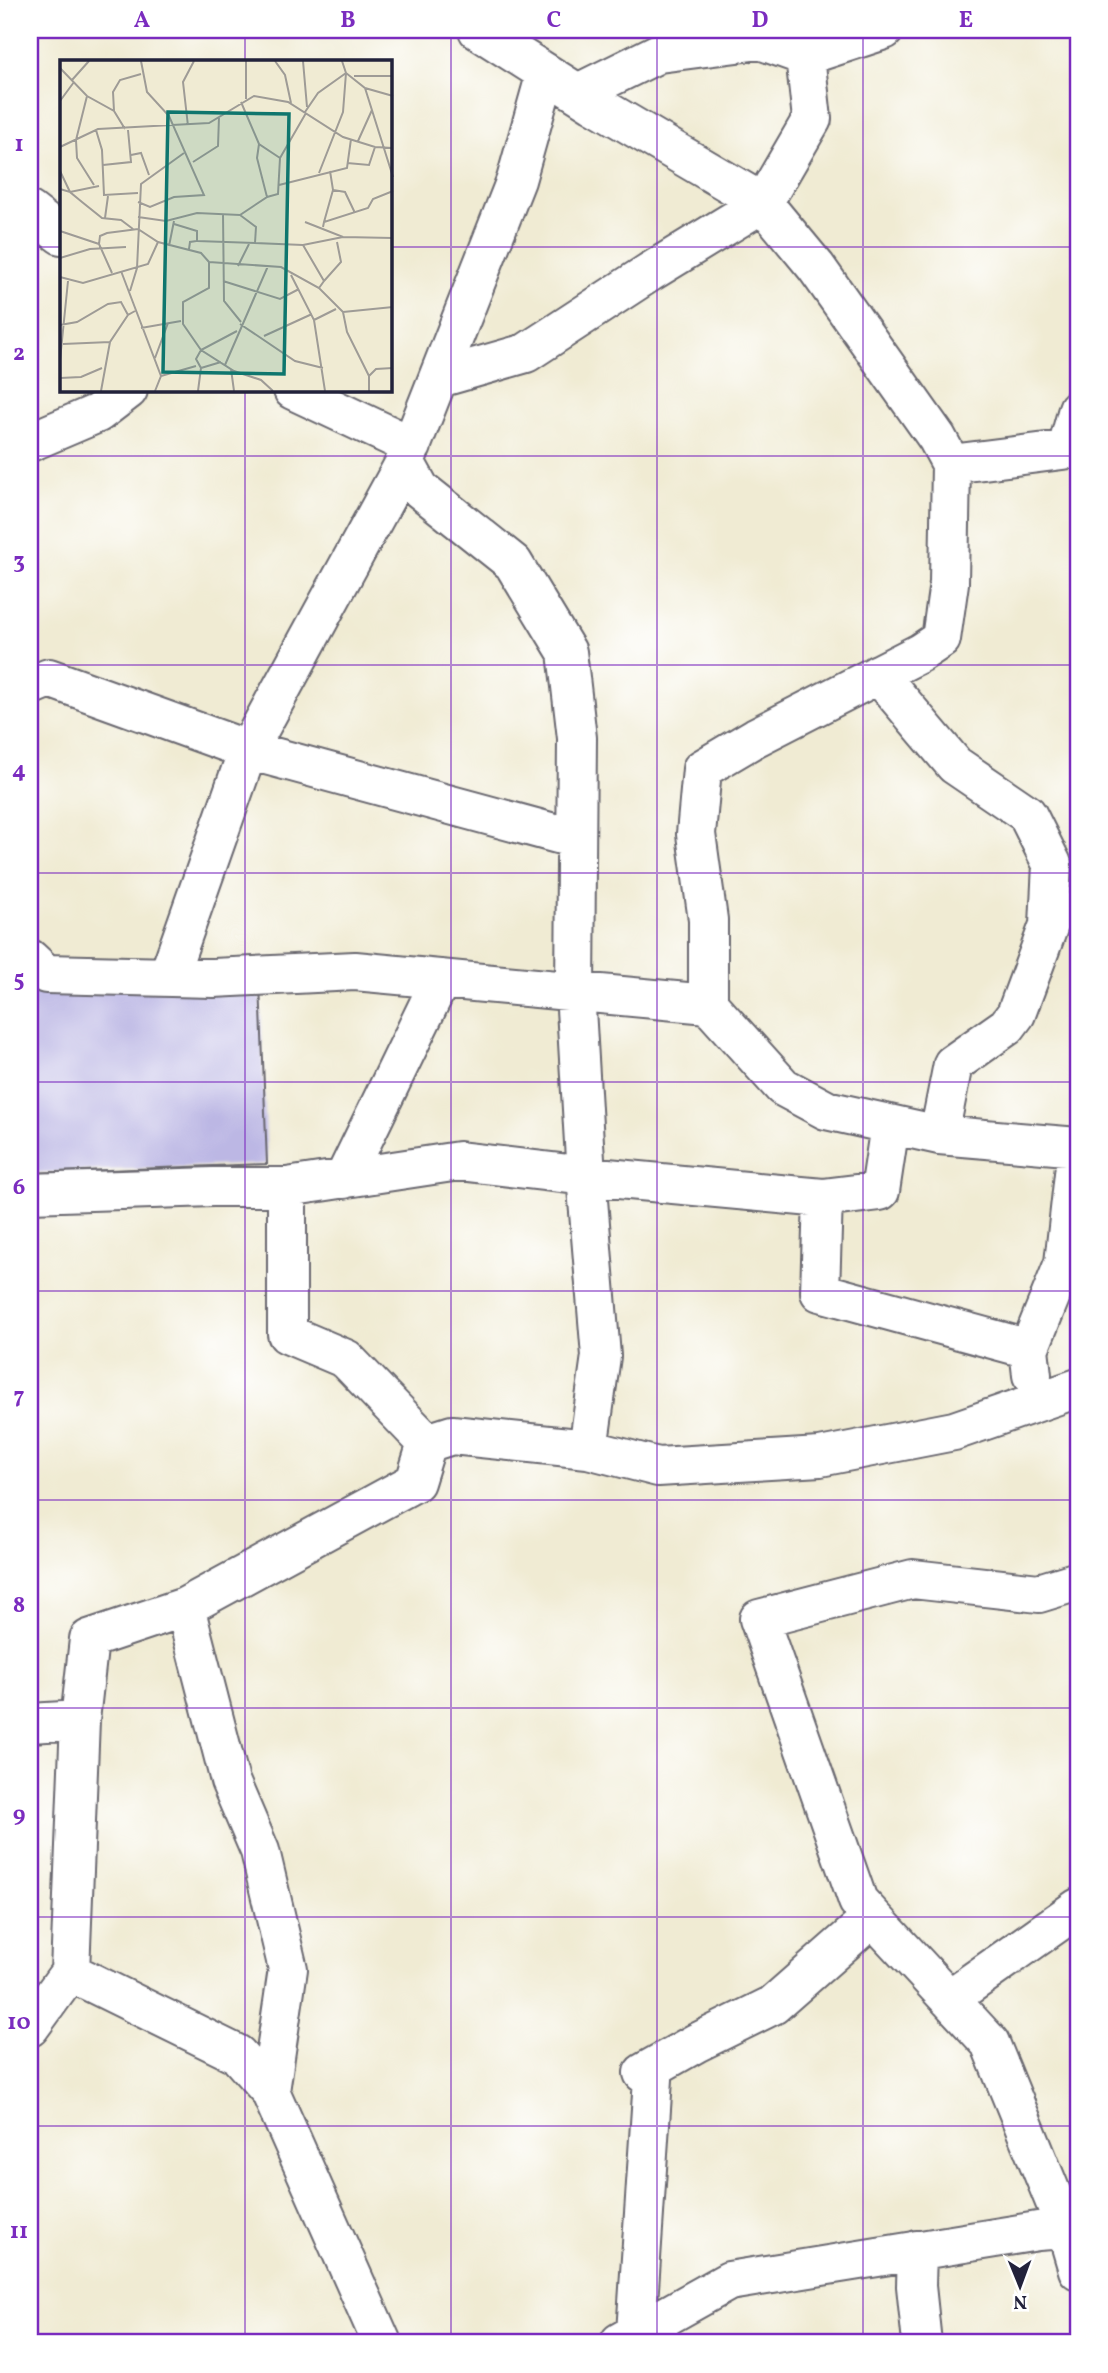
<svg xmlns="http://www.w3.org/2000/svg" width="1108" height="2373" font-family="Vollkorn,serif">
<rect width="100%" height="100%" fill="#fff"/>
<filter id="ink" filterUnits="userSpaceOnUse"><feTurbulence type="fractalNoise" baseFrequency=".0143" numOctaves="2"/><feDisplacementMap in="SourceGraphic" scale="14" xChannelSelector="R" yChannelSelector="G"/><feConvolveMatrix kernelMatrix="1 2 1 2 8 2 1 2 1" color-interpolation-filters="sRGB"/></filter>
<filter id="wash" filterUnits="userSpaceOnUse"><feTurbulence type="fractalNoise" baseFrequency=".00686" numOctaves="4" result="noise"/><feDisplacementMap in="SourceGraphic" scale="28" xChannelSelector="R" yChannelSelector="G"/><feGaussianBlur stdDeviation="1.57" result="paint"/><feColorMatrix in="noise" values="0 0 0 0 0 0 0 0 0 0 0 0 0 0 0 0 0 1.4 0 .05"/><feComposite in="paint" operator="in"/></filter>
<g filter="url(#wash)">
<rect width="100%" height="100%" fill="#f0ebd3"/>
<g id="blocks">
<path fill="#bcb7e4" d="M 260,983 L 267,1164 L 30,1173 L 30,991 Z"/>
</g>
</g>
<g filter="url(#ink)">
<use href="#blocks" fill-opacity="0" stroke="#6a6870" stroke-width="2"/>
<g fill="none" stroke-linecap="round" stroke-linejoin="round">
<defs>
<path id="street" d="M 478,30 L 593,103 L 763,203 L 816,267 L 937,438 L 951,464 L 949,583 L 941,639 L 920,653 L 756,737 L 702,769 L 696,834 L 708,920 L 708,1004 L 783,1087 L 826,1110 L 939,1135 L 1078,1147
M 805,56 L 884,30
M 30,211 L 61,235
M 439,378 L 526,353 L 650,272 L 763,203 L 812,119 L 805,56 L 760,40 L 659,53 L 578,93
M 293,390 L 412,446
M 30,442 L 98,413 L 128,390
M 1067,449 L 1078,409
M 405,462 L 420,489 L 513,563 L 567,652 L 577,738 L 575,992 L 586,1176 L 601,1356 L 588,1449
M 951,464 L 1078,448
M 878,674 L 955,765 L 1027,814 L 1052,864 L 1049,925 L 1016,1014 L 1007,1026 L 953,1064 L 939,1135
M 30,686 L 49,678 L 248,750 L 576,839
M 30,959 L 46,974 L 213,978 L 355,971 L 708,1004
M 168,977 L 248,750 L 405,462 L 516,180 L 546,73
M 890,1125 L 880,1191 L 823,1198 L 820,1292 L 1029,1349
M 344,1179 L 441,979
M 287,1187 L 459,1161 L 586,1176 L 823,1198
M 30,1193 L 213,1187 L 287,1187 L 287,1334 L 346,1359 L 427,1443
M 1032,1375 L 1029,1349 L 1064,1263 L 1077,1147
M 1078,1581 L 1039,1593 L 913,1579 L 759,1619 L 858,1901 L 990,2043 L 1066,2229 L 1078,2270
M 30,1723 L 80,1720
M 70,1972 L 237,2054 L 270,2091 L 382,2343
M 949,1999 L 1078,1908
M 30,2027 L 70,1972 L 80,1720 L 89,1639 L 185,1607
M 270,2091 L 288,1969 L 260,1851 L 230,1781 L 185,1607 L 415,1482 L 427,1443 L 452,1435 L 588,1449 L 658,1467 L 820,1457 L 954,1431 L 1078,1388
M 917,2250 L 916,2286 L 922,2343
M 636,2333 L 653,2079 L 643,2073 L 696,2043 L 773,2005 L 873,1917
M 620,2342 L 729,2281 L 1038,2231 L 1078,2228"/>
</defs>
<use href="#street" stroke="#6a6870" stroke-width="42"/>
<use href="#street" stroke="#fff" stroke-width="38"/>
</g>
</g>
<path fill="none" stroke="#7b2cbf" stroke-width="2" stroke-opacity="0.55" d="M 245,30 L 245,61M 451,30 L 451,2343M 657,30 L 657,2343M 863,30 L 863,2343M 30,247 L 61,247M 390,247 L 1078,247M 245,390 L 245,2343M 30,456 L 1078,456M 30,665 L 1078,665M 30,873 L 1078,873M 30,1082 L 1078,1082M 30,1291 L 1078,1291M 30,1500 L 1078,1500M 30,1708 L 1078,1708M 30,1917 L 1078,1917M 30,2126 L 1078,2126"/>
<g transform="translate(60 60)">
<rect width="332" height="332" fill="#f0ebd3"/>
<path fill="none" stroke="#9e9b96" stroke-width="2" d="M 215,1 L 225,15 L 231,43M 243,1 L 247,47M 282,1 L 286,13 L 305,28 L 333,36M 0,8 L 27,36 L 54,51 L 65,69M 294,16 L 333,16M 12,20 L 29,1M 305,28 L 333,117M 27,36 L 16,80 L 17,98 L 34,125M 186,39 L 186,1M 0,41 L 14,22M 181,42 L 199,84 L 220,98M 54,51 L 53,32 L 60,20 L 81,14M 245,52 L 258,33 L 286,13M 128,66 L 123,22 L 134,1M 36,70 L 42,90 L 44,135 L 78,133M 298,81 L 312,50M 0,87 L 38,69 L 149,63 L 194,36 L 228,42 L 283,77 L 315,87 L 333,88M 71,95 L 81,93 L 89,115M 133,102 L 158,86 L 159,57M 287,103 L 309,105 L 315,87M 43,105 L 71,102 L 68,70M 0,111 L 10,132 L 22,142 L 42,158 L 61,160 L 73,169M 270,111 L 273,130 L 285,132 L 295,153M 259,113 L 283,52 L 286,13M 219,125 L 287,108 L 291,79M 0,129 L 10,132 L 39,126M 207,137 L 218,134 L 220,98 L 246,53M 78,142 L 90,147 L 114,137 L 144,135 L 109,56 L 87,32 L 81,1M 163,154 L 164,241 L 181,262M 180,155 L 196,167 L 195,183 L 243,185 L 283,177M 78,157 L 106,161 L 137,153 L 180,155 L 207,137 L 197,98 L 199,84M 45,158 L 48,136M 245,162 L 283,177 L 333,178M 264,162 L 273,130M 114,164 L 137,171 L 137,181 L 130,182 L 129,189M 263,167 L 264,162 L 308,148 L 313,139 L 333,131M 0,171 L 39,184M 137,181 L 195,183M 243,185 L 264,221 L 259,228M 109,186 L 114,161M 0,198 L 30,189 L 66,187M 149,202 L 221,207 L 259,228 L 283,252 L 287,272 L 309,316M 178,206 L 189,184M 61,211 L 101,316 L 95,331M 52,213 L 39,184 L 40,176 L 47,173 L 78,169 L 98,182 L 141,193 L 149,202 L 149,228 L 123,242 L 123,264 L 141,290 L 174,311 L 201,320 L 213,331M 231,215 L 254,260 L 265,331M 0,217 L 23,223 L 88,204 L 98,182M 163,221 L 220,239 L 239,229M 264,221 L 281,202 L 277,182M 70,231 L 77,208 L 81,124 L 124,93M 283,252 L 333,247M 254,260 L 276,249M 180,264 L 235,301 L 263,308M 0,265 L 17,262 L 48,244 L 61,242 L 68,255M 81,268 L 121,261M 204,276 L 252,254M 3,284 L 50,282M 95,298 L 108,263M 0,300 L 8,221M 161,302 L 141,308 L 136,299 L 141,290 L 177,271M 165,305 L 208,206M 171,309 L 174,331M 101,316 L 136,306M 0,318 L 21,317 L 42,308M 41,331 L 50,282 L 68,255 L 75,251M 138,331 L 141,308M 309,331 L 309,316 L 316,309 L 333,308"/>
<path fill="#0f766e" fill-opacity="0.15" stroke="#0f766e" stroke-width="3.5" d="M 108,52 L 229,54 L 224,314 L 103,312 Z"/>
<rect width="332" height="332" fill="none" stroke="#22223b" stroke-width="3.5"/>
</g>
<rect width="1108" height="2373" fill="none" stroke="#fff" stroke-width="77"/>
<g transform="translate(1020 2286) rotate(179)" stroke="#ffffff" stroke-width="5" paint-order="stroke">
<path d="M0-5L12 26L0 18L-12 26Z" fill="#22223b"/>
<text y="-10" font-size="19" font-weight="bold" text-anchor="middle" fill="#22223b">N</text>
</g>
<rect x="38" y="38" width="1032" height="2296" fill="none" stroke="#7b2cbf" stroke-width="2.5"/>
<g font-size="23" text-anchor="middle" font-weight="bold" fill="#7b2cbf">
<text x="142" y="27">A</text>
<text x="348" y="27">B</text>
<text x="554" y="27">C</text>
<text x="760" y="27">D</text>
<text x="966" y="27">E</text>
<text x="19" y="151">1</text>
<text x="19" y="360">2</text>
<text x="19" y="568">3</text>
<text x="19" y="777">4</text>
<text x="19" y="986">5</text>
<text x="19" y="1194">6</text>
<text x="19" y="1403">7</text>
<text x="19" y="1612">8</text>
<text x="19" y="1821">9</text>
<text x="19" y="2029">10</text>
<text x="19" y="2238">11</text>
</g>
</svg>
